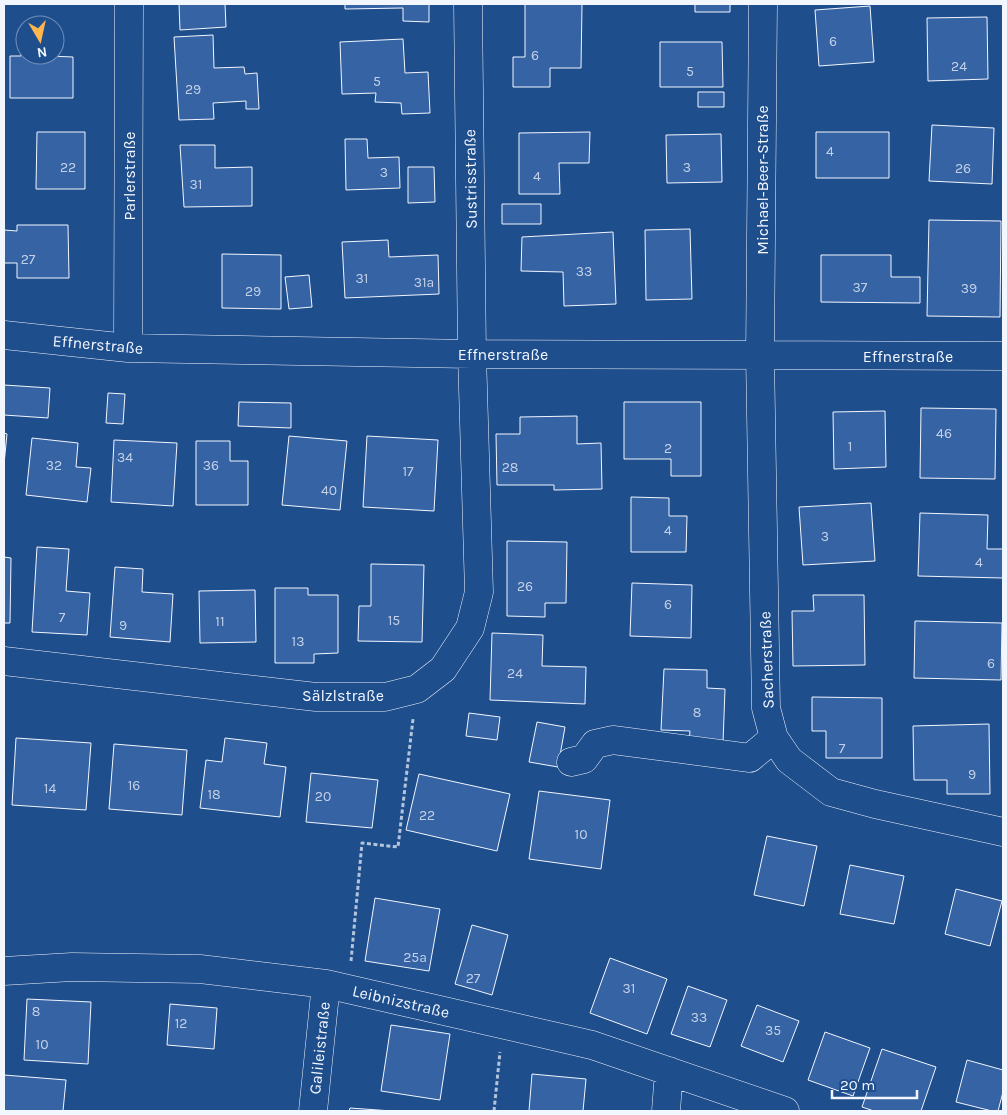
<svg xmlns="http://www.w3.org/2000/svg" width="1007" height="1115" font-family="Karla,sans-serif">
<rect width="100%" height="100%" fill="#1f4e8c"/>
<path fill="#3563a3" stroke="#f2f6ff" d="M 179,4 L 225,4 L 226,27 L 180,30 Z
M 345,4 L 429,4 L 429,22 L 403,21 L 403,8 L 345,9 Z
M 525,4 L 582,4 L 581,68 L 550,68 L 550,87 L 513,87 L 513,57 L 525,57 Z
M 695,4 L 730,4 L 730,12 L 695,12 Z
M 870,6 L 874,62 L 819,66 L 815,10 Z
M 987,17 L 988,79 L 928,81 L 927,18 Z
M 21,35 L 25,35 L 25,55 L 73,57 L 73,98 L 10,98 L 10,56 L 21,56 Z
M 213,35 L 214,68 L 244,67 L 245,74 L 257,73 L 259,109 L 246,109 L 246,101 L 213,103 L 214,119 L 179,120 L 174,37 Z
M 403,39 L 405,73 L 428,72 L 430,113 L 402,114 L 401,103 L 375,102 L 376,93 L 342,94 L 340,42 Z
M 660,42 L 722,42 L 723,87 L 660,87 Z
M 698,92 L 724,92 L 724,107 L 698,107 Z
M 932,125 L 994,128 L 992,184 L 929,181 Z
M 37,132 L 85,132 L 85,189 L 36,189 Z
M 590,132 L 589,163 L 559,163 L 560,194 L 519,194 L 519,133 Z
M 816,132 L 889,132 L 889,178 L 816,178 Z
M 721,134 L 722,182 L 667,183 L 666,135 Z
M 345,139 L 367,139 L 368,158 L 399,157 L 400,188 L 346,190 Z
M 180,145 L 215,145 L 215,168 L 252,167 L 252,206 L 184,207 Z
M 408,167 L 434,167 L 435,202 L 408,203 Z
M 502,204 L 541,204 L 541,224 L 502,224 Z
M 929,220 L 1001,221 L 1000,317 L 927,316 Z
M 17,225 L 68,225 L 69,278 L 17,278 L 17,263 L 4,263 L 4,230 L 17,231 Z
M 690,229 L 692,299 L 646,300 L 645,230 Z
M 613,232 L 616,304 L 564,306 L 563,272 L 521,271 L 522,237 Z
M 388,240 L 389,257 L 438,255 L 439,294 L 345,298 L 342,242 Z
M 222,254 L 281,255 L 281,309 L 222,308 Z
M 821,255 L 891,255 L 891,277 L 920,277 L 920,303 L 821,302 Z
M 309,275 L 312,307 L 289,309 L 285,277 Z
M 4,385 L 50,388 L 48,418 L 4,415 Z
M 108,393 L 125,394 L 123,424 L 106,423 Z
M 239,402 L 291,403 L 291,428 L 238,426 Z
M 624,402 L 701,402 L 701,476 L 671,476 L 671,459 L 624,459 Z
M 921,408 L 996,409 L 995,479 L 920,478 Z
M 885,411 L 886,467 L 834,469 L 833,412 Z
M 577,416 L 577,444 L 601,443 L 602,489 L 554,490 L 554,485 L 497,485 L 496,434 L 520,434 L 520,417 Z
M 4,433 L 7,434 L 4,464 Z
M 289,436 L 347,441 L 340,510 L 282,505 Z
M 367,436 L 438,440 L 434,511 L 363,507 Z
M 32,438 L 78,443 L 76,467 L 91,468 L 87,502 L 26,495 Z
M 114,440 L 177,443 L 173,506 L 111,502 Z
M 196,441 L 230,441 L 230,461 L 248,461 L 248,505 L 196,505 Z
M 631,497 L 669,498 L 669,516 L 687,516 L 686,552 L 631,552 Z
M 871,503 L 875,561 L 803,565 L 799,507 Z
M 920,513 L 988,515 L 987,549 L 1003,549 L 1003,578 L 918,576 Z
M 507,541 L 567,542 L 566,603 L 545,603 L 545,617 L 507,616 Z
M 37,547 L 69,549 L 66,591 L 90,593 L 87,635 L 32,632 Z
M 4,557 L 11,558 L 10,623 L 4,623 Z
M 371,564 L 424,565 L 422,642 L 358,641 L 359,606 L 371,606 Z
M 115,567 L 143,569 L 142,592 L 173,594 L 170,642 L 110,637 Z
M 632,583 L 692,585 L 691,638 L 630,636 Z
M 275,588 L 308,588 L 308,595 L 338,595 L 338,653 L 314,654 L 314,663 L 275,663 Z
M 255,590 L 256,642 L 200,643 L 199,591 Z
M 813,595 L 864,595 L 865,665 L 793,666 L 792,611 L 814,611 Z
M 915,621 L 1002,623 L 1001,680 L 914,678 Z
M 492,633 L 543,635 L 542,666 L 586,667 L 585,704 L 490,700 Z
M 664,669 L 707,670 L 707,688 L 725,689 L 723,743 L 689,741 L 690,731 L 661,730 Z
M 812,697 L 882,698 L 882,758 L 826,758 L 826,731 L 812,731 Z
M 469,713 L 500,717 L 497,740 L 466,736 Z
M 537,722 L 565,727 L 558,767 L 529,762 Z
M 989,724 L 990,794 L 947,794 L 947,780 L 914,780 L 913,726 Z
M 16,738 L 91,743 L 86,810 L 12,805 Z
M 225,738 L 267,743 L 264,764 L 286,767 L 280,817 L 200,808 L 206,760 L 222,762 Z
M 114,744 L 187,750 L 182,815 L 109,809 Z
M 311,773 L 378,780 L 372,828 L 306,822 Z
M 419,774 L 510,794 L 497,851 L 406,830 Z
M 539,791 L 610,800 L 601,869 L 529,859 Z
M 767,836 L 817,846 L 804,906 L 754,895 Z
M 850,865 L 904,876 L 894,924 L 840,914 Z
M 956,889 L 1002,901 L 990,946 L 945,934 Z
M 375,898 L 440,909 L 429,971 L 365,961 Z
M 472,925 L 508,935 L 492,995 L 455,984 Z
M 610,958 L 667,979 L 647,1034 L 590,1013 Z
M 688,986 L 727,1000 L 710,1047 L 671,1034 Z
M 27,999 L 91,1002 L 88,1064 L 24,1060 Z
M 170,1004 L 217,1008 L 214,1049 L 167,1045 Z
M 757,1005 L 799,1021 L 783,1062 L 741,1046 Z
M 391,1025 L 450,1034 L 440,1100 L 381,1091 Z
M 825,1032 L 870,1048 L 853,1096 L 808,1080 Z
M 882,1049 L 936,1067 L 921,1111 L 874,1111 L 862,1107 Z
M 967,1060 L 1003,1070 L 1003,1092 L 998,1111 L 992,1111 L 956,1102 Z
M 532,1074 L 586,1079 L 583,1111 L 529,1111 Z
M 4,1075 L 66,1080 L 63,1111 L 4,1111 Z
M 350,1108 L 392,1111 L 349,1111 Z"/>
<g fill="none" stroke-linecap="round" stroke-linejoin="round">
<defs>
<path id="minor" d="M 763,4 L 760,355 L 766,708 L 774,738 L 789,760 L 831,792 L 875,804 L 1003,832
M 4,335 L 128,348 L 472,354 L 1003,356
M 128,348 L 129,4
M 4,661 L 316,697 L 385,697 L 417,689 L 443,669 L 470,628 L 479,592 L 472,354 L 468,4
M 571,762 L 584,759 L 595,744 L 613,740 L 750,758 L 774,738
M 4,971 L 72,967 L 200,969 L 326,984 L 592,1045 L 785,1111
M 313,1111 L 326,984
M 666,1111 L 669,1071"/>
</defs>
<use href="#minor" stroke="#f2f6ff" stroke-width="29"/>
<path stroke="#b3c4dc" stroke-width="3" stroke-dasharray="4 2.5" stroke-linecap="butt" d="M 351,961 L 362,843 L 398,847 L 413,719
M 494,1111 L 500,1052"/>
<use href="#minor" stroke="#1f4e8c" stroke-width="28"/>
</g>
<g text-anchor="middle" stroke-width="4" stroke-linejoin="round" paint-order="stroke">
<g font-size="14" fill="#c3d1e8">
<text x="833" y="46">6</text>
<text x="535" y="60">6</text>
<text x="959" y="71">24</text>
<text x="690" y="76">5</text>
<text x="377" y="86">5</text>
<text x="193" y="94">29</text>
<text x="830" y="156">4</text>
<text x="68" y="172">22</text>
<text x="687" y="172">3</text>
<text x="963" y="173">26</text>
<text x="384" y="177">3</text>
<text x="537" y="181">4</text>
<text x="196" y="189">31</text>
<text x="28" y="264">27</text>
<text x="584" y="276">33</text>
<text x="362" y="283">31</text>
<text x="424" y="287">31a</text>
<text x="860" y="292">37</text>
<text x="969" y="293">39</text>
<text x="253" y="296">29</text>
<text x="944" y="438">46</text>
<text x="850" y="451">1</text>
<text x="668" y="453">2</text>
<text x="125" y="462">34</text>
<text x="54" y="470">32</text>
<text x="211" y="470">36</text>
<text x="510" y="472">28</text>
<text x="408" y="476">17</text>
<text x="329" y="495">40</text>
<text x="668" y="535">4</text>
<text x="825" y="541">3</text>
<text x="979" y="567">4</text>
<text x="525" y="591">26</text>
<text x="668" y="609">6</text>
<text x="62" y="622">7</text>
<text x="394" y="625">15</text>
<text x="220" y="626">11</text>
<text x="123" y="630">9</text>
<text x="298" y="646">13</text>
<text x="991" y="668">6</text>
<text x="515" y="678">24</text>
<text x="697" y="717">8</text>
<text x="842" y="753">7</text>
<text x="972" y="779">9</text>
<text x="134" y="790">16</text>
<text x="50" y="793">14</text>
<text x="214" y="799">18</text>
<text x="323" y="801">20</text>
<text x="427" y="820">22</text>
<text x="581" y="839">10</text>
<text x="415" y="962">25a</text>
<text x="473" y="983">27</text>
<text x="629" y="993">31</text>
<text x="36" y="1016">8</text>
<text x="699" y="1022">33</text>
<text x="181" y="1028">12</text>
<text x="773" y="1035">35</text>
<text x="42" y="1049">10</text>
</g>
<g font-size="16" fill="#f2f6ff" stroke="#1f4e8c">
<text transform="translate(129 176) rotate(-90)" y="6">Parlerstraße</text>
<text transform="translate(470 179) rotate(-91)" y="6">Sustrisstraße</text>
<text transform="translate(762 180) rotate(-90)" y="6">Michael-Beer-Straße</text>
<text transform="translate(98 344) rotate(5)" y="6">Effnerstraße</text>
<text x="503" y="360">Effnerstraße</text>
<text x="908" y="362">Effnerstraße</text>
<text transform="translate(766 660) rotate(-92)" y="6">Sacherstraße</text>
<text x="343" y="701">Sälzlstraße</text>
<text transform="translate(401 1001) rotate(13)" y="6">Leibnizstraße</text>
<text transform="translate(319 1048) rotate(-84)" y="6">Galileistraße</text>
</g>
</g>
<rect width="1007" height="1115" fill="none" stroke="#f2f6ff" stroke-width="10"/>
<g transform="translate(40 40) rotate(171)"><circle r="24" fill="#1f4e8c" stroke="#7391ba"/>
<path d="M0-4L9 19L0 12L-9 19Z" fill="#ffb74d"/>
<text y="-8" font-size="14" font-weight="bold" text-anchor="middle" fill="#f2f6ff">N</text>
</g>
<path d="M832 1090v8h85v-8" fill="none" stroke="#f2f6ff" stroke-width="2.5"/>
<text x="840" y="1090" font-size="15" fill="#f2f6ff" stroke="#1f4e8c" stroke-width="4" paint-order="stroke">20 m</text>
</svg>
